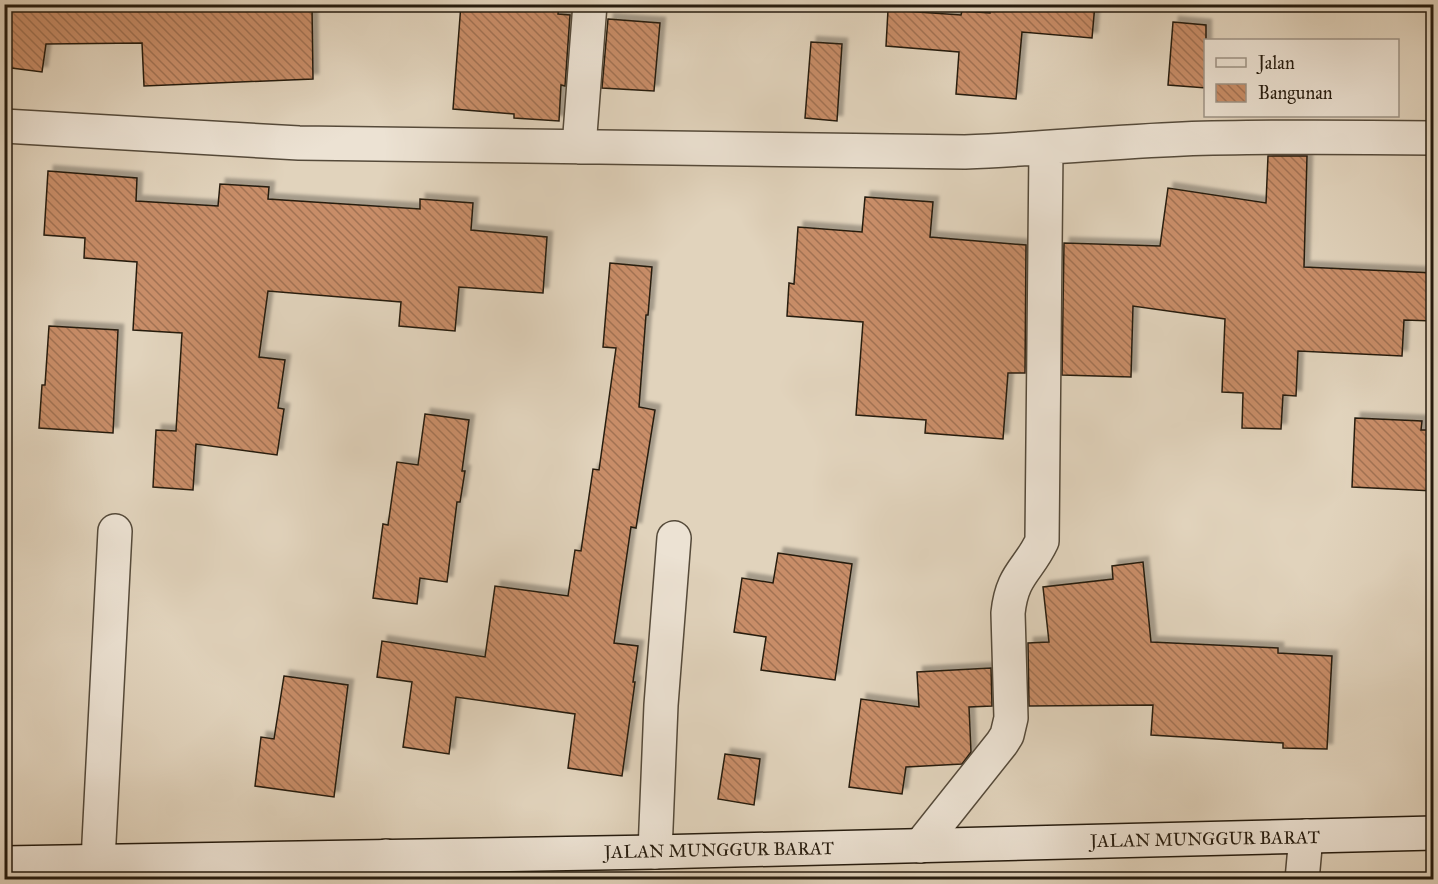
<svg xmlns="http://www.w3.org/2000/svg" width="1438" height="884" font-family="'IM FELL Great Primer',serif">
<defs>
<pattern id="building-back-hatch" width="6" height="6" patternUnits="userSpaceOnUse" patternTransform="scale(1.5)"><rect width="6" height="6" fill="#c88d67"/><path d="M-1 5l2 2M0 0l6 6M5-1l2 2" fill="none" stroke="#a27253"/></pattern>
<filter id="shadow"><feDropShadow dx="5.5" dy="-5.5" stdDeviation="1.5" flood-color="#0004"/></filter>
</defs>
<rect width="100%" height="100%" fill="#e1d3bc"/>
<filter id="stains"><feTurbulence type="fractalNoise" baseFrequency=".00333" numOctaves="4"/><feColorMatrix values="0 0 0 0 .2 0 0 0 0 .09 0 0 0 0 .02 0 0 0 .5 -.17"/></filter>
<radialGradient id="worn" r=".72"><stop offset=".6" stop-color="#630" stop-opacity="0"/><stop offset="1" stop-color="#630" stop-opacity=".3"/></radialGradient>
<path fill="url(#building-back-hatch)" stroke="#261c0f" stroke-width="1.5" filter="url(#shadow)" d="M 4,4 L 130,4 L 130,11 L 312,6 L 313,79 L 144,86 L 142,43 L 46,44 L 42,72 L 4,67 Z
M 461,4 L 559,4 L 558,14 L 570,15 L 565,86 L 561,85 L 559,121 L 514,118 L 514,114 L 453,109 Z
M 990,4 L 1095,4 L 1092,38 L 1022,32 L 1016,99 L 956,94 L 959,52 L 886,46 L 888,10 L 961,15 L 962,11 L 990,13 Z
M 608,19 L 660,23 L 654,91 L 602,88 Z
M 1173,22 L 1206,25 L 1206,88 L 1168,85 Z
M 811,42 L 842,44 L 837,121 L 805,118 Z
M 1268,156 L 1307,156 L 1304,267 L 1434,273 L 1434,321 L 1404,320 L 1402,356 L 1298,351 L 1296,396 L 1283,395 L 1281,429 L 1242,428 L 1243,393 L 1222,392 L 1225,319 L 1133,306 L 1131,377 L 1062,375 L 1064,243 L 1160,246 L 1168,188 L 1266,203 Z
M 48,171 L 137,178 L 136,201 L 218,206 L 220,184 L 269,187 L 268,199 L 420,209 L 420,199 L 473,203 L 471,230 L 547,237 L 543,293 L 459,287 L 455,331 L 399,326 L 401,302 L 268,291 L 259,357 L 285,360 L 278,408 L 284,409 L 277,455 L 196,444 L 193,490 L 153,487 L 156,430 L 176,431 L 182,333 L 133,330 L 137,262 L 84,258 L 85,238 L 44,235 Z
M 865,197 L 933,202 L 930,237 L 1026,245 L 1025,373 L 1008,373 L 1003,439 L 925,433 L 926,420 L 856,415 L 863,322 L 787,316 L 789,283 L 794,284 L 798,227 L 862,232 Z
M 610,263 L 652,267 L 648,315 L 646,315 L 639,407 L 655,410 L 636,528 L 631,527 L 614,643 L 638,646 L 633,682 L 635,682 L 622,776 L 568,768 L 575,714 L 456,697 L 449,754 L 403,747 L 412,682 L 377,677 L 382,641 L 485,657 L 495,586 L 568,596 L 575,550 L 581,551 L 593,469 L 599,470 L 616,348 L 603,347 Z
M 49,326 L 118,330 L 113,433 L 39,428 L 42,385 L 45,385 Z
M 425,414 L 469,420 L 462,471 L 465,471 L 460,502 L 457,502 L 447,582 L 420,578 L 417,604 L 373,598 L 383,524 L 388,525 L 397,462 L 418,465 Z
M 1355,418 L 1422,421 L 1421,430 L 1434,430 L 1434,491 L 1352,487 Z
M 778,553 L 852,564 L 835,680 L 761,670 L 766,637 L 734,632 L 742,578 L 773,583 Z
M 1143,562 L 1151,642 L 1278,648 L 1278,653 L 1332,656 L 1327,749 L 1283,748 L 1283,743 L 1151,735 L 1153,705 L 1029,706 L 1028,643 L 1049,642 L 1043,587 L 1113,579 L 1112,566 Z
M 991,668 L 992,706 L 969,707 L 971,752 L 962,764 L 906,767 L 902,794 L 849,787 L 861,699 L 919,707 L 917,672 Z
M 284,676 L 348,685 L 334,797 L 255,786 L 261,737 L 274,739 Z
M 725,754 L 760,759 L 754,805 L 718,799 Z"/>
<g fill="none" stroke-linecap="round" stroke-linejoin="round">
<defs>
<path id="street" d="M 4,126 L 299,143 L 965,152 C 1038,149 1110,142 1183,139 C 1267,136 1350,137 1434,138
M 579,147 L 590,4
M 920,846 L 1002,743 L 1007,735 L 1011,718 L 1008,613 C 1012,574 1028,571 1042,541 L 1046,149
M 655,852 L 661,705 L 674,538
M 386,856 L 387,880
M 98,861 L 115,531
M 1302,880 L 1306,836"/>
<path id="secondary" d="M 4,863 L 655,852 L 1434,833"/>
</defs>
<use href="#street" stroke="#554a3a" stroke-width="36"/>
<use href="#secondary" stroke="#261c0f" stroke-width="36"/>
<use href="#street" stroke="#ece2d3" stroke-width="33"/>
<use href="#secondary" stroke="#ece2d3" stroke-width="33"/>
</g>
<g text-anchor="middle" stroke-width="6" stroke-linejoin="round" paint-order="stroke">
<g font-size="18" fill="#261c0f" stroke="#ece2d3">
<text transform="translate(1205 839) rotate(-1)" y="6">JALAN MUNGGUR BARAT</text>
<text transform="translate(719 850) rotate(-1)" y="6">JALAN MUNGGUR BARAT</text>
</g>
</g>
<rect width="1438" height="884" fill="none" stroke="#e1d3bc" stroke-width="24"/>
<rect x="6" y="6" width="1426" height="872" fill="none" stroke="#261c0f" stroke-width="3"/>
<rect x="12" y="12" width="1414" height="860" fill="none" stroke="#261c0f" stroke-width="1.5"/>
<rect x="1204" y="39" width="195" height="78" fill="#ece2d3" stroke="#9d9385" stroke-width="1.5"/>
<rect x="1216" y="58" width="30" height="9" fill="#ece2d3" stroke="#9d9385" stroke-width="1.5"/>
<text x="1258" y="69" font-size="18" fill="#261c0f">Jalan</text>
<rect x="1216" y="84" width="30" height="18" fill="url(#building-back-hatch)" stroke="#9d9385" stroke-width="1.5"/>
<text x="1258" y="99" font-size="18" fill="#261c0f">Bangunan</text>
<rect width="100%" height="100%" filter="url(#stains)"/>
<rect width="100%" height="100%" fill="url(#worn)"/>
</svg>
